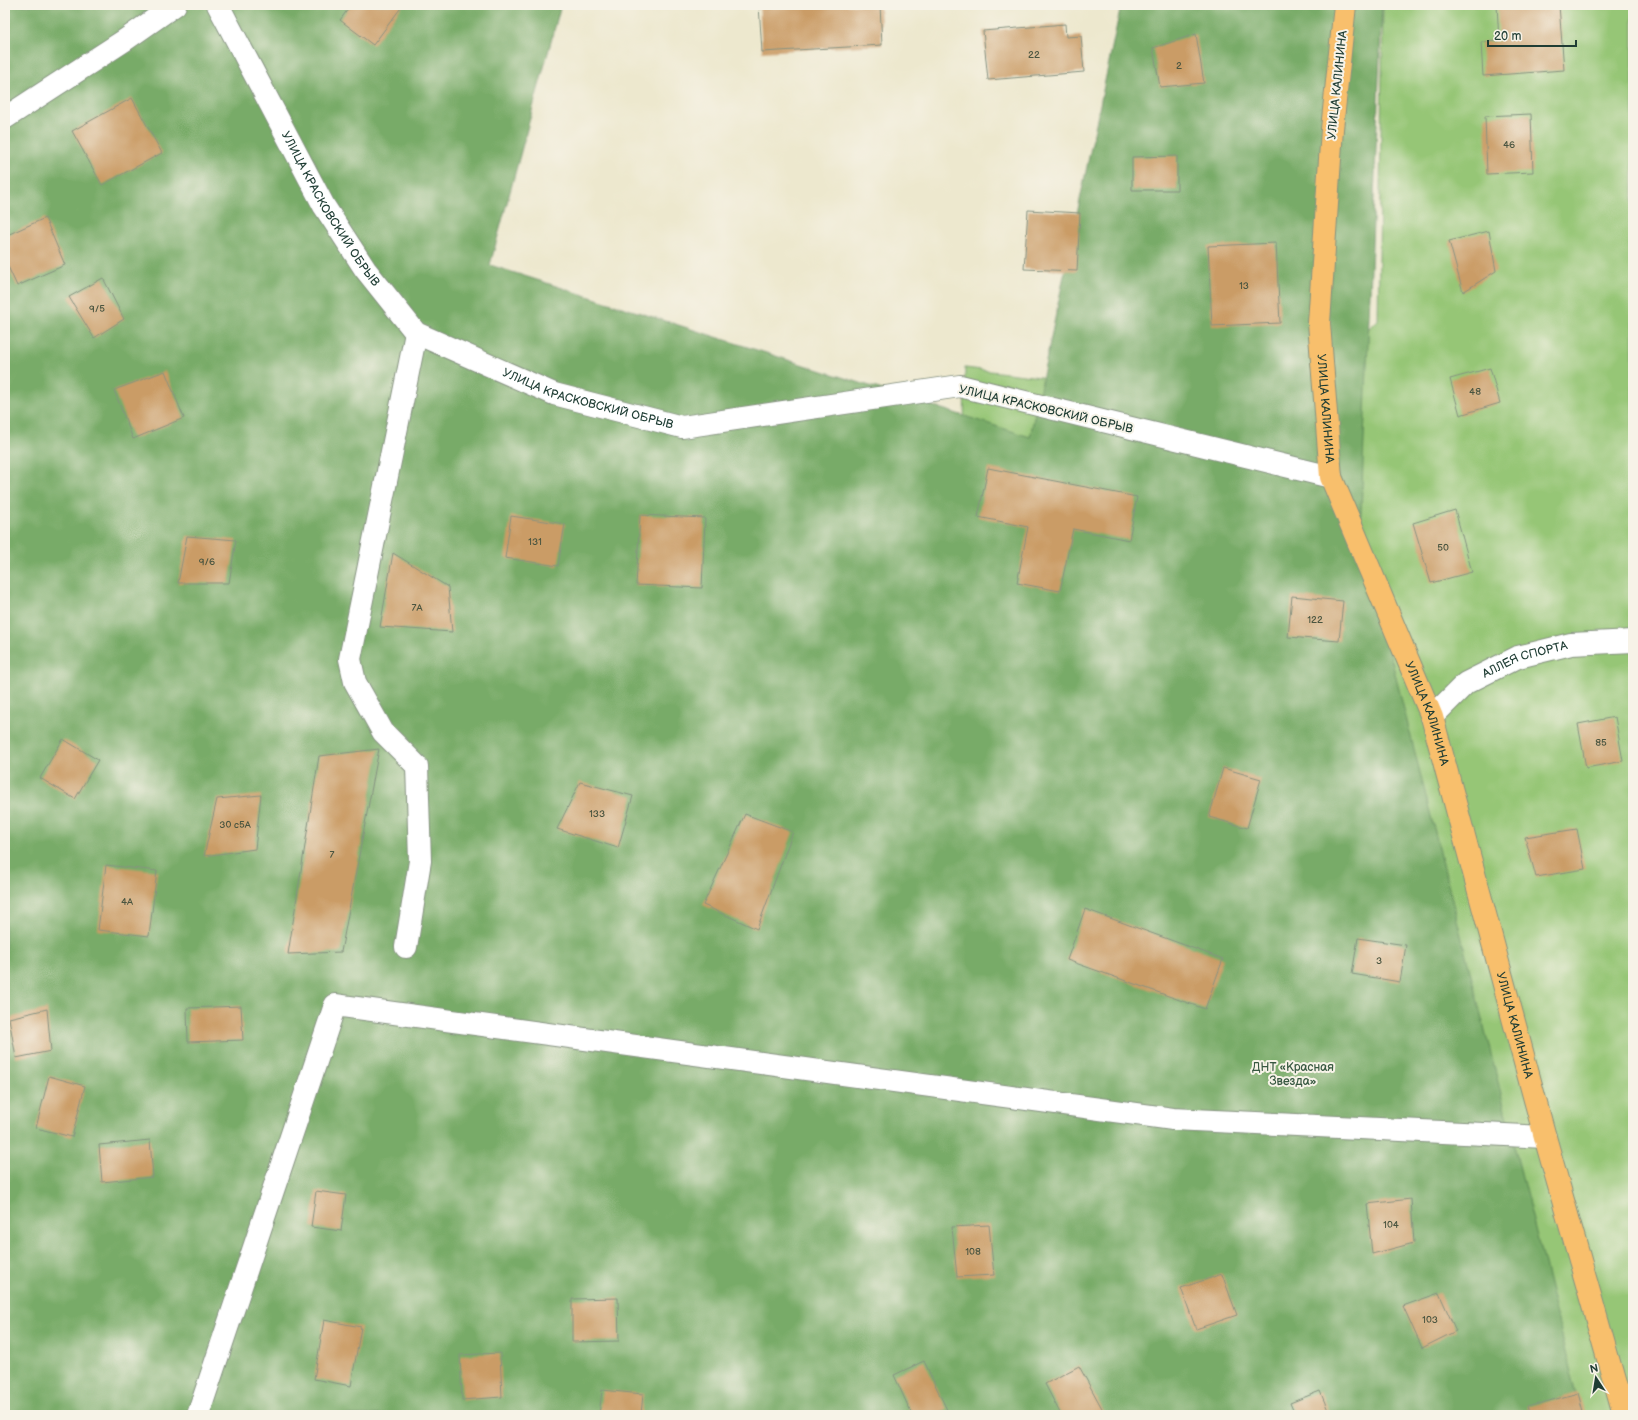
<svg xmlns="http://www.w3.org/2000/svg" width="1638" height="1420" font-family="'Balsamiq Sans',sans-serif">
<rect width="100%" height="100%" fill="#f7f3e8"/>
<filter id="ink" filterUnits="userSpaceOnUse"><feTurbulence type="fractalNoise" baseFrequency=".025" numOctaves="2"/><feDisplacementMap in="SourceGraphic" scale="8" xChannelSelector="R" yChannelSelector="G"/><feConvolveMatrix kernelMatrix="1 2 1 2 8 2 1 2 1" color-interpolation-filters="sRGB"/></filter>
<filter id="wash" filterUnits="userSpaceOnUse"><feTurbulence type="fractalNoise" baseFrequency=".012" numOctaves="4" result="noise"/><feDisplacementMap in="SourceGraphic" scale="16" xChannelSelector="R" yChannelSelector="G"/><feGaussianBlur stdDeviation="0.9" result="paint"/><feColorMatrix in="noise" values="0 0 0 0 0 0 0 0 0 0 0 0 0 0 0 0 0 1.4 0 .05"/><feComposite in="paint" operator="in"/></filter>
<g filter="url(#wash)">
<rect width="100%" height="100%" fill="#ede8ce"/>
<path fill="#96c676" stroke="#5a8255" d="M 1383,5 L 1633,5 L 1633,1415 L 244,1415 L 952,1118 L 965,368 L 1283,406 L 1378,320 Z"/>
<path fill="#78ab67" stroke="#4c744e" d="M 5,5 L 561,5 L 490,265 L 1030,437 L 1121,5 L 1382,5 L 1360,535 L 1582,1415 L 5,1415 Z"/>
<g id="blocks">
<path fill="#ca9c66" d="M 351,5 L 403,5 L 373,45 L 340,20 Z
M 759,5 L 880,5 L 882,45 L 762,52 Z
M 1497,5 L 1559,5 L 1564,70 L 1483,76 L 1481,42 L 1499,41 Z
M 1065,24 L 1066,37 L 1081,36 L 1084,72 L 988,80 L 983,31 Z
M 1196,34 L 1204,83 L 1160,87 L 1153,48 Z
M 132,98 L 162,153 L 102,185 L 72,131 Z
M 1531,114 L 1533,172 L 1487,174 L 1485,116 Z
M 1177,156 L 1177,190 L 1132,190 L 1132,157 Z
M 1028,210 L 1080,213 L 1077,271 L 1024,269 Z
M 45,218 L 65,265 L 17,286 L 5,260 L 5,236 Z
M 1489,231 L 1496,271 L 1463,292 L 1449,241 Z
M 1276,243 L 1280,323 L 1212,326 L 1208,246 Z
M 103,278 L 124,319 L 94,338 L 69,297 Z
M 1490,368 L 1500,403 L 1460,415 L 1450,379 Z
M 165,371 L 184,418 L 133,439 L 114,390 Z
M 988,468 L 1137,497 L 1129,540 L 1073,529 L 1060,591 L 1017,583 L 1028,527 L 978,517 Z
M 1455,510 L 1472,572 L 1431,583 L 1413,523 Z
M 640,515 L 705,518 L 702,588 L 636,585 Z
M 511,516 L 565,524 L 558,566 L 505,558 Z
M 187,536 L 236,540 L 229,583 L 178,583 Z
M 393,553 L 448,587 L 452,632 L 380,627 Z
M 1292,596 L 1343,601 L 1339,641 L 1288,637 Z
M 1615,717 L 1623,761 L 1586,768 L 1578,724 Z
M 63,739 L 98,760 L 75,799 L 40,778 Z
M 379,749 L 341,952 L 288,954 L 319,756 Z
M 1223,768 L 1261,779 L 1247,828 L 1209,817 Z
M 580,782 L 633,796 L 618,848 L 557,829 Z
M 261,795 L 255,849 L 204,856 L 217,799 Z
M 745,814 L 793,832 L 757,929 L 703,905 Z
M 1577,829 L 1585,869 L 1536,877 L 1525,837 Z
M 106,865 L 157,871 L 149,936 L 98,930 Z
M 1085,909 L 1223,959 L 1205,1009 L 1067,960 Z
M 1358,938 L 1406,945 L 1400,982 L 1352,974 Z
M 241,1006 L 243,1040 L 188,1042 L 187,1008 Z
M 47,1009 L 51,1051 L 16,1058 L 9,1018 Z
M 49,1076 L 85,1086 L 72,1137 L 36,1128 Z
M 150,1140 L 153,1177 L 102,1182 L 99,1145 Z
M 316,1191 L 346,1195 L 341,1231 L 311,1227 Z
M 1411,1199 L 1414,1243 L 1372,1254 L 1367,1204 Z
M 989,1225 L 994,1275 L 957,1277 L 952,1227 Z
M 1222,1274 L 1237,1315 L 1196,1329 L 1181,1288 Z
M 1439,1293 L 1456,1331 L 1422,1348 L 1403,1306 Z
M 618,1298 L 619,1341 L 572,1342 L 572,1299 Z
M 324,1320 L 361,1327 L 351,1386 L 314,1379 Z
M 500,1353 L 502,1397 L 462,1400 L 460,1355 Z
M 924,1361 L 947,1410 L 937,1415 L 912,1415 L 894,1375 Z
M 1079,1366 L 1104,1412 L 1099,1415 L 1061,1415 L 1045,1384 Z
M 602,1390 L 643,1394 L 641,1415 L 599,1415 Z
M 1320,1391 L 1330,1415 L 1295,1415 L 1290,1403 Z
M 1578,1393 L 1584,1415 L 1530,1415 L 1527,1407 Z"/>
</g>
</g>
<g filter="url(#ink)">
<use href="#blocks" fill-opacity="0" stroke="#869281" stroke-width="1"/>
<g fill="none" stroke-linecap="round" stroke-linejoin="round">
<defs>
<g id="minor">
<path id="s1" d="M 218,5 L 324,206 L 365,269 L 416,333 L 554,394 L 682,427 L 960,386 L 1331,477"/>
<path d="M 5,118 L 125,40 L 175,5"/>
<path id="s2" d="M 1432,717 L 1466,683 L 1518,657 L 1571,644 L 1633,641"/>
<path d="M 406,947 L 420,861 L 417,766 L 383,732 L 355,682 L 350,659 L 416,333"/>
<path d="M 198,1415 L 335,1005 L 1173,1119 L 1545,1137"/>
</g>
<g id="major">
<path id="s3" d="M 1345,5 L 1332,129 L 1319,323 L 1331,477 L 1432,717 L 1545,1137 L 1624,1415"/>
</g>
</defs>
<use href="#minor" stroke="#869281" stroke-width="24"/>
<use href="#major" stroke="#869281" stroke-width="24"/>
<use href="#minor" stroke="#fff" stroke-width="22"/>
<use href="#major" stroke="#f8bf6c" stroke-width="22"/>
</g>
</g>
<g text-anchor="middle" stroke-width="4" stroke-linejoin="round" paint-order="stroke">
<g font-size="10" fill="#4a5540">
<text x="1034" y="58">22</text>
<text x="1179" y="69">2</text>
<text x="1509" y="148">46</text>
<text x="1244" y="289">13</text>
<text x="97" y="312">9/5</text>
<text x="1475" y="395">48</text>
<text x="535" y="545">131</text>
<text x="1443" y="551">50</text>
<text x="207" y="565">9/6</text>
<text x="417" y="611">7А</text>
<text x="1315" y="623">122</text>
<text x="1601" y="746">85</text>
<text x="597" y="817">133</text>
<text x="235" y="828">30 с5А</text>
<text x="332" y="858">7</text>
<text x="127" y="905">4А</text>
<text x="1379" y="964">3</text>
<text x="1391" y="1228">104</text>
<text x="973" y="1255">108</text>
<text x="1430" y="1323">103</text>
</g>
<g font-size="12" fill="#1f3d34" stroke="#f7f3e8">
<text transform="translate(1337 85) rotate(-84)" y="4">УЛИЦА КАЛИНИНА</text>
<text dy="4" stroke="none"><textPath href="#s1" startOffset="233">УЛИЦА КРАСКОВСКИЙ ОБРЫВ</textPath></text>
<text dy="4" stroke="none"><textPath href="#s1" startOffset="569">УЛИЦА КРАСКОВСКИЙ ОБРЫВ</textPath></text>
<text transform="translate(1046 409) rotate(13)" y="4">УЛИЦА КРАСКОВСКИЙ ОБРЫВ</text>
<text dy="4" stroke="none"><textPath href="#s3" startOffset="405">УЛИЦА КАЛИНИНА</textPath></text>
<text dy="4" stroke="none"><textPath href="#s2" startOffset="112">АЛЛЕЯ СПОРТА</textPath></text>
<text dy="4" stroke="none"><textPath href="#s3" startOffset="729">УЛИЦА КАЛИНИНА</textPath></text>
<text dy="4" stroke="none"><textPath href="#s3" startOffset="1053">УЛИЦА КАЛИНИНА</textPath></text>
</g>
<g font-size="12" fill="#375841" stroke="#f7f3e8">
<text x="1293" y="1071">ДНТ «Красная<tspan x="1293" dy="14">Звезда»</tspan></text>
</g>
</g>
<rect width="1638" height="1420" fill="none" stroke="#f7f3e8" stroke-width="20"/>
<g transform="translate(1596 1378) rotate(348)" stroke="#f7f3e8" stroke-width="3" paint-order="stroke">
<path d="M0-3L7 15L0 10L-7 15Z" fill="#1f3d34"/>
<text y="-6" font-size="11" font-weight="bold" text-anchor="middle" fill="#1f3d34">N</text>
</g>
<path d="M1488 40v6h88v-6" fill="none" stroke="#1f3d34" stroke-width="2"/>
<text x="1494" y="40" font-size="12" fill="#1f3d34" stroke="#f7f3e8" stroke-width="3" paint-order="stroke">20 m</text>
</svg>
